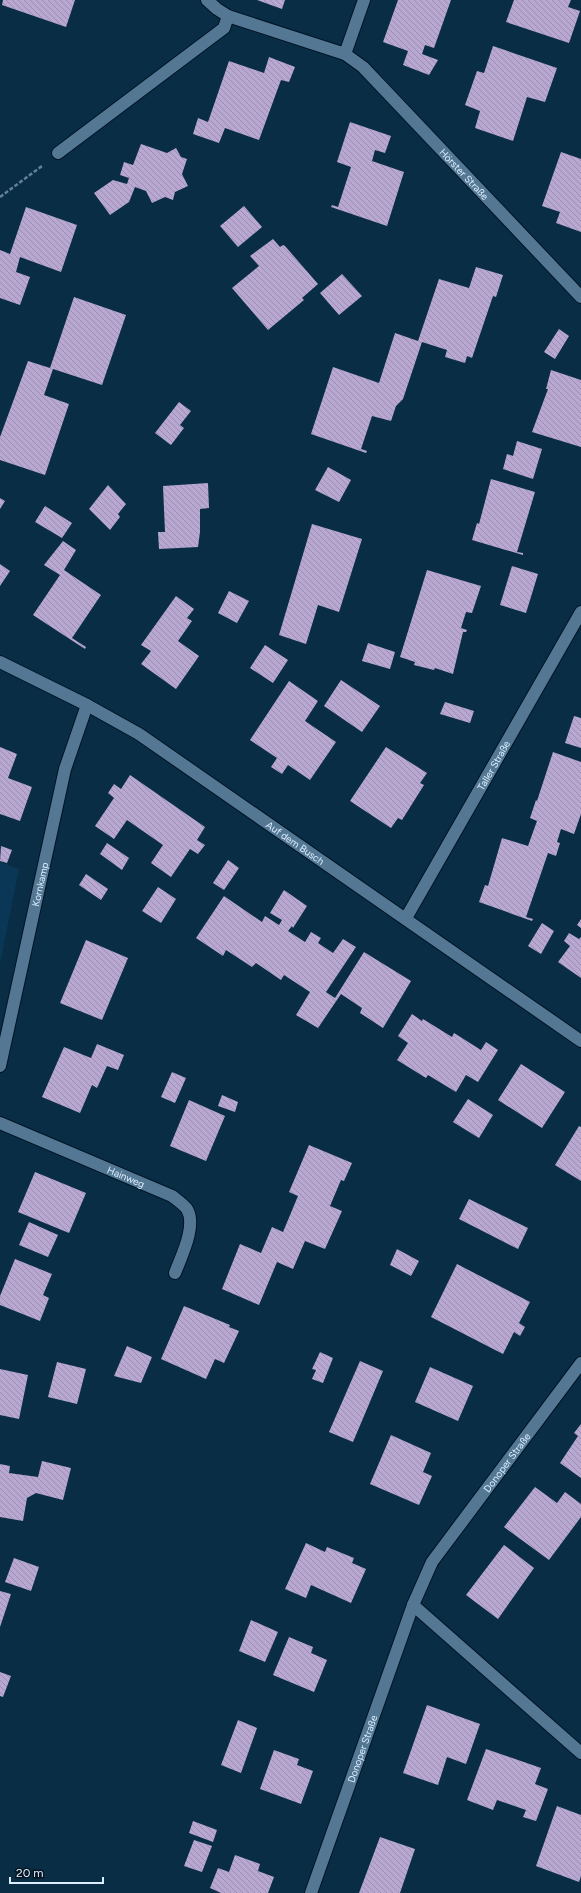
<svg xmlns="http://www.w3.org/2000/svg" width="581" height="1893" font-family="Figtree,sans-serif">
<defs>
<pattern id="building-back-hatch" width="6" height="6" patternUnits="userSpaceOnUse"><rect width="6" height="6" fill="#b8a7d0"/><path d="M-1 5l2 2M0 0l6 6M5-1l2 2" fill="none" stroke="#9a8faf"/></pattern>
</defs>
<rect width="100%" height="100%" fill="#092d45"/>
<path fill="#0a3755" d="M 0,862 L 19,869 L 0,964 Z"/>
<path fill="url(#building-back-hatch)" d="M 3,0 L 75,0 L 66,27 L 2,5 Z
M 257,0 L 285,0 L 282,9 Z
M 398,0 L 451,0 L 434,48 L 425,45 L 422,54 L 438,60 L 429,75 L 403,65 L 408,51 L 383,42 Z
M 514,0 L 571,0 L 568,7 L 580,11 L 569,43 L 506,22 Z
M 493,46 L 557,68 L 545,102 L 527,97 L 513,141 L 475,128 L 480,111 L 465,105 L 477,71 L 484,73 Z
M 269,57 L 295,67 L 289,82 L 281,80 L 259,140 L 225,128 L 219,143 L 193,134 L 198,118 L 208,122 L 229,61 L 264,73 Z
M 350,122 L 391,136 L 385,153 L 375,150 L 372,161 L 404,172 L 387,226 L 331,207 L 332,205 L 338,207 L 351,167 L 337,162 Z
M 141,144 L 167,153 L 176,148 L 181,157 L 187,159 L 182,174 L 188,186 L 175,192 L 173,200 L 165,197 L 152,203 L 146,191 L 135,187 L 129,202 L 110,215 L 94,193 L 113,180 L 127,184 L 129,178 L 120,175 L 124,162 L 133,165 Z
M 561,152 L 581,159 L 581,232 L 556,223 L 560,212 L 542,206 Z
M 244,206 L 262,227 L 238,247 L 220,226 Z
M 26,207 L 77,225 L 61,272 L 20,257 L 16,272 L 30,277 L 20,305 L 0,298 L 0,250 L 10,254 Z
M 273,239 L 280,247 L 283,245 L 285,246 L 318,284 L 302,298 L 304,300 L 268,330 L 232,288 L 259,266 L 250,256 Z
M 476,267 L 503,275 L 496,297 L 493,296 L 472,358 L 467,356 L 465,363 L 445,357 L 447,350 L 422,342 L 403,399 L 396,406 L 391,421 L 372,416 L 361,449 L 367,451 L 366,453 L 311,434 L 333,367 L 379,383 L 395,333 L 418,341 L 439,279 L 469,288 Z
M 342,274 L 362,296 L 339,315 L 320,293 Z
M 74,297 L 126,315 L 102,385 L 53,369 L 44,395 L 69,404 L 45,475 L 0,460 L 0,437 L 28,361 L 50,368 Z
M 559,329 L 569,336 L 555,359 L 544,352 Z
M 551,370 L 581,380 L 581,447 L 532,432 L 548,389 L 546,389 Z
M 179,402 L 191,411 L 180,425 L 184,428 L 171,445 L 155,433 Z
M 517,441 L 542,449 L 533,479 L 503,469 L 507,454 L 513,456 Z
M 328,467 L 351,480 L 339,502 L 315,490 Z
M 491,479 L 535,492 L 517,552 L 523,553 L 523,555 L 472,540 L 477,523 L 479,524 Z
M 208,483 L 209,508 L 200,509 L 200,532 L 198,547 L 159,549 L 158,532 L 165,532 L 163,486 Z
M 108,485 L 126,504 L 118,514 L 120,517 L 110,530 L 89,509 Z
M 0,498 L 5,501 L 0,509 Z
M 45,506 L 72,523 L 62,538 L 35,522 Z
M 312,524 L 362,539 L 339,612 L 318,605 L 306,644 L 279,635 Z
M 63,541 L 76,550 L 64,570 L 101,595 L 72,638 L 86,647 L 85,649 L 33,615 L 60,575 L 44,565 Z
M 0,564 L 10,571 L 0,586 Z
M 512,566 L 538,574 L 526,613 L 500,605 Z
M 427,570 L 481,586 L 472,613 L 466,612 L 461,628 L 467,630 L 466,632 L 463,632 L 453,674 L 435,668 L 434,670 L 414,665 L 415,662 L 400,657 Z
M 229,591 L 249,601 L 237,623 L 218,613 Z
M 176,596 L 194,609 L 187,618 L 192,621 L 178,641 L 199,656 L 176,689 L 141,664 L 151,651 L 141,645 Z
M 368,643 L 395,652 L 390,669 L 362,661 Z
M 265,645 L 288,660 L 273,683 L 250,668 Z
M 341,680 L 380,706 L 362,732 L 324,706 Z
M 289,681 L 318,701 L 305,721 L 336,742 L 310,780 L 288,765 L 282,774 L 271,767 L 277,758 L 250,740 Z
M 445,702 L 474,711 L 470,723 L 440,714 Z
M 574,716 L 581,718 L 581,748 L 565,743 Z
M 0,747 L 17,754 L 8,778 L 32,787 L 20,821 L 0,814 Z
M 386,747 L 427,773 L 420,783 L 424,785 L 402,820 L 398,818 L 391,828 L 350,801 Z
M 553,752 L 581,762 L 581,814 L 574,834 L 561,829 L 557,842 L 560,843 L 556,856 L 548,853 L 526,917 L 533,919 L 532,921 L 479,902 L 485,885 L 488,886 L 502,838 L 528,846 L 537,821 L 530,818 L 536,800 L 537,801 Z
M 130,775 L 205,827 L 197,840 L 205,845 L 198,854 L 190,849 L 171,877 L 151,863 L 163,845 L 127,820 L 114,839 L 95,826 L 114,798 L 108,793 L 114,784 L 121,789 Z
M 107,843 L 129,858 L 122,870 L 100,854 Z
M 1,846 L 12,850 L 7,863 L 0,861 Z
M 228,860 L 239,868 L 224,890 L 213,883 Z
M 86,874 L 108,889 L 101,900 L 79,885 Z
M 158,887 L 176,899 L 161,923 L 142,911 Z
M 284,890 L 307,906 L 293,928 L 292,926 L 288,931 L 305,942 L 311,932 L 321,938 L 318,943 L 333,953 L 343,939 L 356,947 L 326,992 L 335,998 L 364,952 L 411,981 L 383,1028 L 360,1013 L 362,1008 L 341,994 L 318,1028 L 296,1015 L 310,992 L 284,975 L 281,980 L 256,963 L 252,967 L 226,950 L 223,956 L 196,938 L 224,896 L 262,922 L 265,916 L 279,925 L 282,920 L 270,913 Z
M 581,919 L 581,928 L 577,925 Z
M 542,923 L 554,931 L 541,954 L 528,946 Z
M 569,933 L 579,939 L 581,937 L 581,978 L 558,962 L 570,946 L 564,941 Z
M 86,940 L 128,958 L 102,1020 L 60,1003 Z
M 412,1014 L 422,1021 L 423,1019 L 452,1037 L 454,1033 L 481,1050 L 486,1042 L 498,1050 L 478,1082 L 466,1075 L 456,1092 L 428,1075 L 426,1078 L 397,1060 L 408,1043 L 398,1036 Z
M 97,1044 L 124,1055 L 118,1070 L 107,1066 L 97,1088 L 92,1085 L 80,1113 L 42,1097 L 64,1047 L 91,1058 Z
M 521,1064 L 565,1092 L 542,1128 L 498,1100 Z
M 172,1072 L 186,1078 L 175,1103 L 161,1097 Z
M 222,1095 L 238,1102 L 235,1112 L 218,1106 Z
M 468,1099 L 493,1115 L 479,1138 L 453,1122 Z
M 189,1100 L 225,1116 L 206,1161 L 170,1146 Z
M 579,1126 L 581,1127 L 581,1181 L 555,1165 Z
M 309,1145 L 352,1163 L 344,1181 L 341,1180 L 330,1206 L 342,1211 L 325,1249 L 305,1241 L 293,1269 L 277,1262 L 259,1305 L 222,1289 L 240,1244 L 261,1253 L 272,1227 L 283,1232 L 298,1196 L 289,1192 Z
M 35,1172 L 86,1193 L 69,1233 L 18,1212 Z
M 469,1199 L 528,1228 L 518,1249 L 459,1219 Z
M 29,1222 L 58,1235 L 48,1257 L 19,1245 Z
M 397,1249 L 419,1261 L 411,1276 L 390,1265 Z
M 15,1259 L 52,1274 L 43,1295 L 49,1298 L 40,1321 L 0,1305 L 0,1296 Z
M 457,1264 L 530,1302 L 519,1323 L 525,1327 L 520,1336 L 514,1332 L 503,1354 L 431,1317 Z
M 184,1306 L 230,1325 L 229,1327 L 239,1331 L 224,1363 L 215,1359 L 206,1379 L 161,1359 Z
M 127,1346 L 152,1357 L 141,1383 L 114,1376 Z
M 320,1352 L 333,1358 L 323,1383 L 312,1379 L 316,1370 L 312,1369 Z
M 360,1361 L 383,1371 L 353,1442 L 329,1432 Z
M 57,1362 L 86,1369 L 77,1404 L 48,1397 Z
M 430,1367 L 473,1386 L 458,1421 L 415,1402 Z
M 0,1369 L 28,1375 L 19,1419 L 0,1415 Z
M 581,1424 L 581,1478 L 560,1463 L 578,1436 L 574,1433 Z
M 391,1435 L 431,1453 L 423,1472 L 432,1476 L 419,1505 L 370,1484 Z
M 42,1461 L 71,1468 L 63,1500 L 36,1493 L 27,1498 L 23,1521 L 0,1517 L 0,1464 L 10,1466 L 9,1473 L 38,1477 Z
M 535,1487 L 557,1503 L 565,1492 L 581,1504 L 581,1517 L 549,1560 L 504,1527 Z
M 306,1543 L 325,1552 L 327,1547 L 354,1558 L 352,1563 L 366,1569 L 351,1603 L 311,1585 L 306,1598 L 285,1589 Z
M 504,1545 L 534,1568 L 498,1619 L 466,1595 Z
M 14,1558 L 39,1567 L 31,1591 L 5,1582 Z
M 0,1591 L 11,1594 L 0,1627 Z
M 251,1620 L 278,1632 L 265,1662 L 239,1651 Z
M 289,1637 L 313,1647 L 311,1653 L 327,1660 L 314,1692 L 273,1675 Z
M 0,1672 L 11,1676 L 3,1697 L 0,1696 Z
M 427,1705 L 480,1724 L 466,1764 L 447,1757 L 438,1785 L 403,1773 Z
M 238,1720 L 257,1728 L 241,1773 L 221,1765 Z
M 486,1749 L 541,1768 L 535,1784 L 548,1789 L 536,1821 L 523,1817 L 526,1810 L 497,1800 L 493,1810 L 467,1800 Z
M 274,1750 L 299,1759 L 297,1765 L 313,1771 L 301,1804 L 260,1789 Z
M 557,1806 L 581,1815 L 581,1876 L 579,1882 L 536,1866 Z
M 193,1821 L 217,1830 L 213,1842 L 189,1833 Z
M 380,1837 L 415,1849 L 400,1893 L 359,1893 Z
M 194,1840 L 212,1846 L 202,1872 L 184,1866 Z
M 235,1855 L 260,1864 L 258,1871 L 274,1877 L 268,1893 L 221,1893 L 210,1888 L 218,1868 L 229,1872 Z"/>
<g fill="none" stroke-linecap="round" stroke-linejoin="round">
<defs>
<g id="minor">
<path id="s1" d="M 207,0 L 217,9 L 228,16 L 345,54 L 363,67 L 581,297"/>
<path d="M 345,54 L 364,0"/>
<path d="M 58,153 L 224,28 L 228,16"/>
<path id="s2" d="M 0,662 L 87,705 L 139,734 L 581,1041"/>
<path id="s3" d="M 406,918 L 581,612"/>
<path id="s4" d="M 0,1066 L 65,769 L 87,705"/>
<path id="s5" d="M 0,1123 L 172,1196 C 177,1200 183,1204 187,1209 C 197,1226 181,1257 175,1273"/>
<path d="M 413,1605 L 581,1753"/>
<path id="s6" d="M 311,1893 L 413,1605 L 432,1562 L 581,1363"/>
</g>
</defs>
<use href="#minor" stroke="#001426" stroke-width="14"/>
<path stroke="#648196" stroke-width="2.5" stroke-dasharray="4 2" stroke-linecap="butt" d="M 0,197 L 42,166"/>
<use href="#minor" stroke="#547894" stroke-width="12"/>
</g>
<g text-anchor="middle" stroke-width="4" stroke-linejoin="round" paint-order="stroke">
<g font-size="10" fill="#dbeefe" stroke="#06141f">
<text dy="4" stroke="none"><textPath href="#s1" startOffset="319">Hörster Straße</textPath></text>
<text dy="4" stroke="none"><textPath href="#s3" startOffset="176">Taller Straße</textPath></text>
<text dy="4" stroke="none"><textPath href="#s2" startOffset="347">Auf dem Busch</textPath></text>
<text dy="4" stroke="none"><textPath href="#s4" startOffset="186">Kornkamp</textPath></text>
<text dy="4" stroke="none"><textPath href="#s5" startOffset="137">Hainweg</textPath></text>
<text dy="4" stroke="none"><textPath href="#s6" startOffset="477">Donoper Straße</textPath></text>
<text dy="4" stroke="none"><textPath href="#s6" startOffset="153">Donoper Straße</textPath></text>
</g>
</g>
<path d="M10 1877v6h93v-6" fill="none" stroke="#dbeefe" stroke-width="2"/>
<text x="16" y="1877" font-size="12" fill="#dbeefe" stroke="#06141f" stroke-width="3" paint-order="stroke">20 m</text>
</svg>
